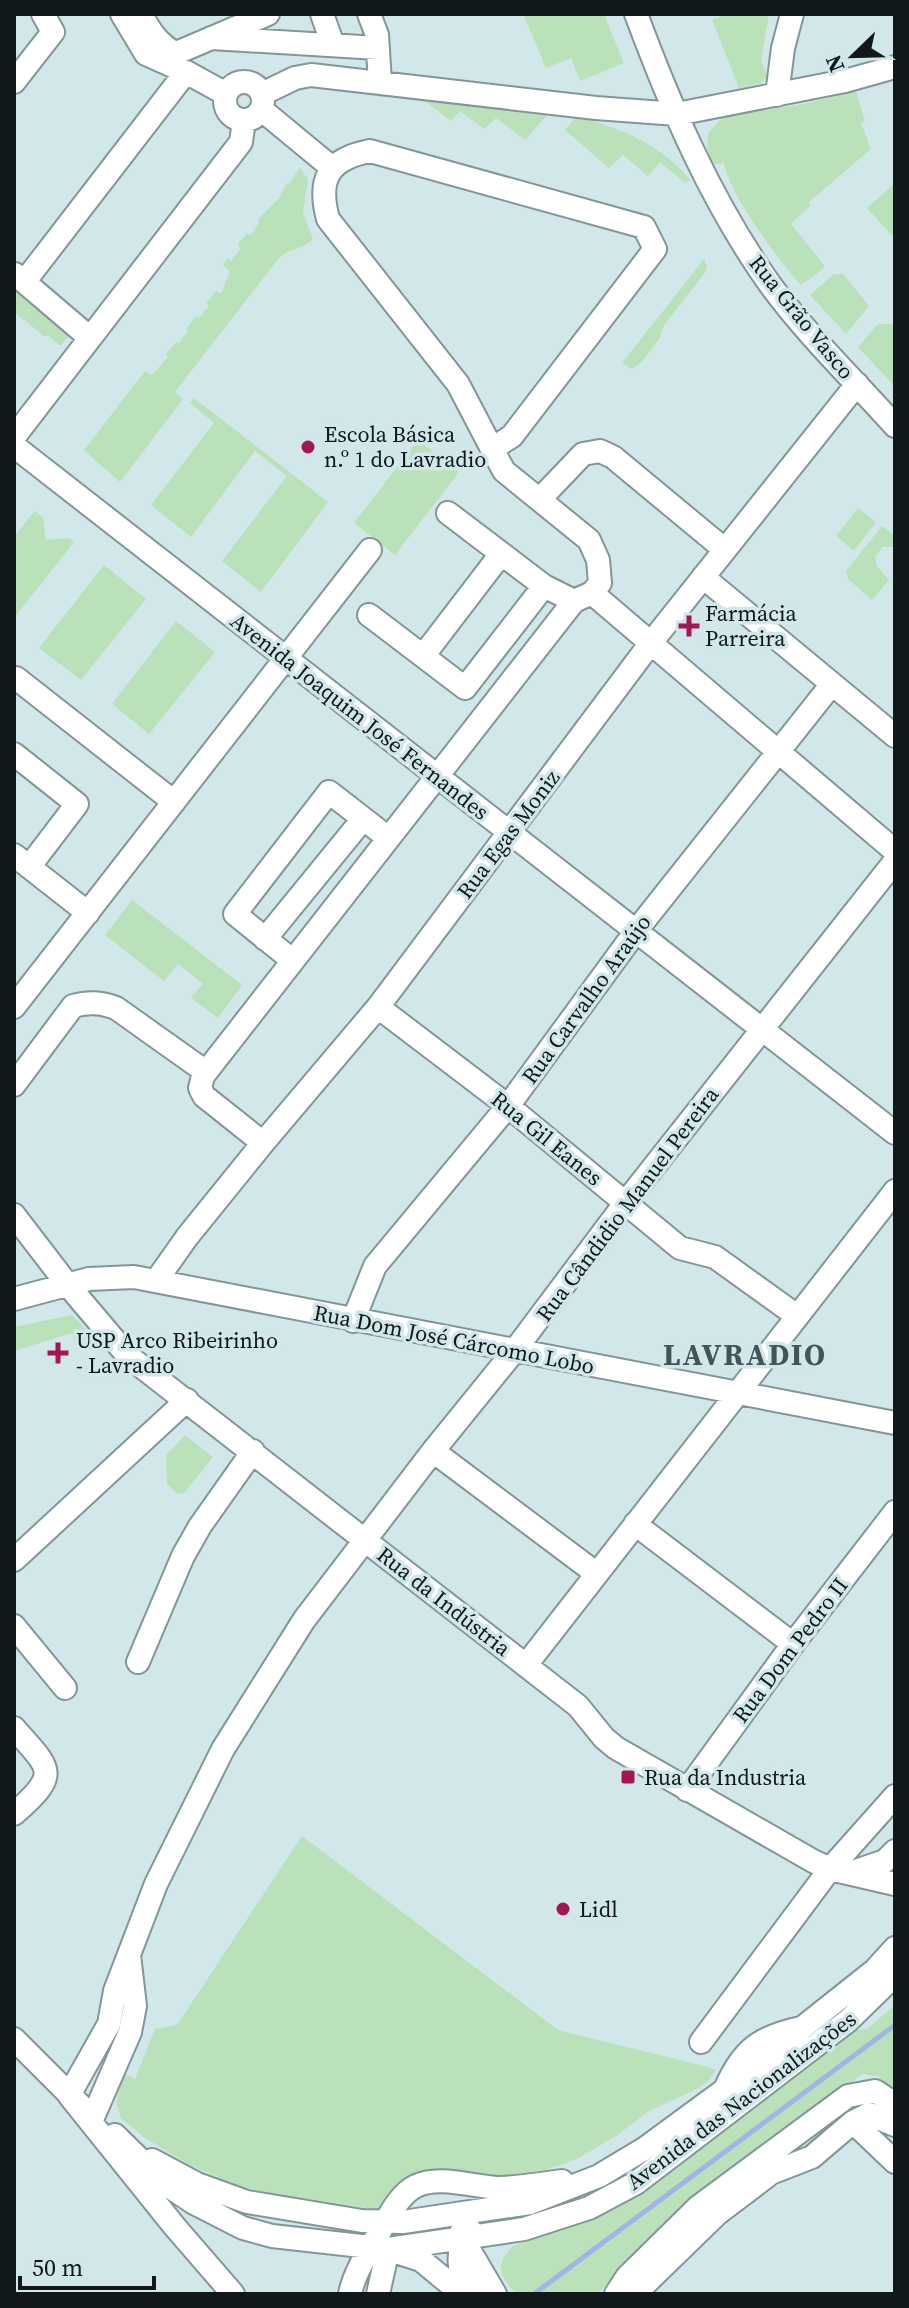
<svg xmlns="http://www.w3.org/2000/svg" width="909" height="2308" font-family="'Source Serif 4',serif">
<rect width="100%" height="100%" fill="#d1e7ea"/>
<path fill="#bbe1bb" d="M 523,14 L 604,14 L 624,63 L 580,81 L 571,58 L 546,68 Z
M 727,14 L 769,14 L 761,61 L 767,76 L 762,83 L 739,88 L 712,20 Z
M 856,91 L 865,122 L 861,123 L 871,149 L 809,202 L 810,206 L 791,224 L 824,265 L 823,269 L 801,285 C 779,261 729,194 724,163 L 713,165 L 707,148 L 708,133 L 723,117 L 804,104 Z
M 425,101 L 547,115 L 525,140 L 496,118 L 484,129 L 460,111 L 451,121 Z
M 576,117 C 616,125 664,146 690,180 L 685,183 L 660,162 L 648,176 L 623,155 L 609,168 L 565,130 Z
M 300,167 L 308,180 L 303,212 L 313,239 C 305,249 290,247 279,258 L 175,392 L 183,399 L 120,482 L 84,450 L 145,371 L 152,375 L 168,357 L 166,354 L 176,342 L 179,343 L 188,331 L 186,329 L 196,316 L 199,318 L 209,306 L 206,303 L 216,291 L 221,293 L 230,272 L 223,265 L 228,258 L 231,261 L 240,249 L 238,244 L 247,233 L 251,235 L 259,223 L 258,219 L 279,198 L 287,183 L 289,184 Z
M 895,183 L 895,239 L 867,208 Z
M 704,259 L 707,267 L 704,274 L 664,325 L 660,338 L 641,363 L 632,369 L 622,363 Z
M 834,274 L 843,274 L 869,306 L 846,334 L 810,295 Z
M 14,290 L 66,331 L 68,336 L 61,346 L 48,336 L 44,336 L 14,312 Z
M 878,324 L 895,324 L 895,387 L 858,347 Z
M 194,398 L 328,502 L 261,592 L 222,561 L 287,476 L 255,451 L 191,537 L 151,505 L 214,423 L 190,403 Z
M 418,440 L 459,472 L 395,555 L 354,523 Z
M 858,508 L 876,522 L 854,551 L 836,536 Z
M 35,511 L 43,518 L 46,540 L 69,538 L 74,542 L 14,618 L 14,536 Z
M 882,526 L 895,536 L 895,547 L 883,547 L 875,557 L 877,566 L 889,580 L 872,600 L 848,579 L 846,571 Z
M 104,565 L 146,599 L 81,680 L 39,648 Z
M 176,621 L 215,652 L 149,734 L 112,704 Z
M 132,900 L 242,985 L 218,1018 L 191,998 L 203,984 L 178,964 L 164,981 L 105,935 Z
M 72,1315 L 91,1335 L 76,1344 L 72,1333 L 14,1351 L 14,1327 Z
M 185,1435 L 213,1457 L 184,1493 L 177,1494 L 167,1483 L 166,1455 Z
M 302,1836 L 558,2030 L 708,2067 L 716,2070 L 708,2081 L 699,2088 L 649,2111 L 616,2136 L 577,2159 L 546,2170 L 504,2176 L 426,2170 L 410,2176 L 394,2189 L 381,2210 L 264,2192 L 236,2185 L 188,2164 L 145,2138 L 121,2118 L 116,2103 L 123,2072 L 135,2079 L 155,2029 L 177,2025 Z
M 895,2005 L 895,2092 L 878,2076 L 862,2074 L 622,2268 L 598,2294 L 517,2294 C 499,2276 494,2266 513,2246 L 597,2217 L 845,2031 L 867,2029 Z"/>
<g fill="none" stroke-linecap="round" stroke-linejoin="round">
<path stroke="#a2b4e7" stroke-width="5" d="M 534,2294 L 895,2025"/>
<defs>
<path id="minor" d="M 122,14 L 146,54 L 186,72 L 226,94
M 141,14 C 150,32 159,44 176,54
M 322,14 L 333,45
M 369,14 L 377,35 L 380,82
M 636,14 C 671,108 711,201 769,283 C 806,334 853,379 895,426
M 211,38 L 378,48
M 166,63 L 181,51 L 268,14
M225 101a19 19 0 1 1 38 0a19 19 0 1 1-38 0Z
M 14,82 L 53,32 L 43,14
M 262,94 L 295,78 L 311,75 L 596,108 L 677,114 L 845,81 L 895,67
M 777,95 L 783,48 L 792,14
M 262,110 L 331,167
M 370,151 L 644,227 L 655,249 L 512,436 L 492,449 L 458,384 L 328,219 C 317,178 329,159 370,151 Z
M 15,274 L 90,338
M 25,281 L 186,72
M 14,437 L 241,142 L 244,121
M 14,446 L 895,1133
M 540,499 L 583,454 L 600,451 L 613,457 L 724,549
M 448,513 L 544,586 L 574,601
M 703,577 L 895,736
M 592,593 L 895,851
M 369,615 L 465,688 L 544,586
M 423,656 L 501,554
M 16,678 L 174,802
M 14,754 L 77,804 L 29,867
M 14,855 L 88,913
M 265,939 L 363,819
M 292,960 L 235,914 L 329,792 L 387,837
M 14,1007 L 370,550
M 378,1007 L 508,1106 L 680,1248 L 715,1257 L 797,1316
M 14,1085 L 73,1006 C 88,1002 100,1002 116,1008 L 206,1072
M 263,1143 L 204,1096 L 200,1088 L 203,1076 L 574,601 L 592,593 L 600,583 L 598,560 L 589,540 L 504,471 L 492,449
M 14,1215 L 67,1284 L 128,1356 L 578,1706 L 604,1738 L 616,1748 L 813,1861 L 830,1869 L 895,1884
M 156,1281 L 187,1237 L 263,1143 L 378,1007 L 650,644 L 857,384
M 14,1299 L 89,1279 L 134,1277 L 895,1423
M 353,1321 L 375,1266 L 508,1106 L 636,931 L 832,684
M 433,1451 L 597,1574
M 635,1524 L 793,1644
M 14,1560 L 187,1400
M 14,1626 L 65,1688
M 138,1662 L 183,1556 L 200,1526 L 253,1451
M 526,1665 L 895,1191
M 14,1728 C 51,1770 61,1773 14,1814
M 687,1790 L 793,1644 L 895,1512
M 853,1872 L 885,1861 L 895,1851
M 14,2039 L 80,2105
M 701,2042 L 830,1869 L 895,1796
M 726,2087 C 743,2049 760,2037 801,2028
M 93,2117 L 130,2032 L 135,2006 L 129,1955
M 853,2122 L 895,2162
M 115,2135 L 164,2183 L 194,2203 L 243,2228 L 272,2236 L 388,2249 L 524,2229 L 589,2208 L 636,2183 L 849,2020 L 895,1975
M 152,2160 L 197,2184 L 247,2202 L 362,2221 L 403,2222 L 530,2203 L 599,2176 L 644,2149 L 776,2052 L 802,2028 L 875,1970 L 895,1948
M 460,2234 L 495,2294
M 393,2251 L 421,2260 L 462,2294
M 233,2294 L 175,2227 L 69,2095 L 109,2024 L 115,1991 L 156,1884 L 223,1749 L 304,1620 L 433,1451 L 515,1350 L 626,1202 L 895,861
M 350,2294 C 354,2273 368,2252 379,2233 C 388,2218 399,2194 416,2186 C 440,2174 476,2188 501,2188 C 522,2187 542,2184 562,2181
M 378,2294 L 388,2249
M 470,2294 C 458,2275 454,2248 471,2231
M 616,2294 L 627,2277 L 698,2207 L 848,2096 L 875,2091 L 895,2104
M 617,2294 L 644,2285 L 717,2214 L 771,2173 L 812,2157 L 853,2122 L 869,2114 L 895,2125"/>
</defs>
<use href="#minor" stroke="#829699" stroke-width="26"/>
<use href="#minor" stroke="#fff" stroke-width="22"/>
</g>
<g fill="#a51454" stroke="#d1e7ea" stroke-width="3">
<circle cx="308" cy="447" r="8"/>
<path d="M685 614h8v8h8v8h-8v8h-8v-8h-8v-8h8z"/>
<path d="M54 1341h8v8h8v8h-8v8h-8v-8h-8v-8h8z"/>
<rect x="620" y="1769" width="16" height="16" rx="4"/>
<circle cx="563" cy="1909" r="8"/>
</g>
<g text-anchor="middle" stroke-width="7" stroke-linejoin="round" paint-order="stroke">
<g font-size="22" fill="#101819" stroke="#d1e7ea">
<text transform="translate(802 317) rotate(51)" y="8">Rua Grão Vasco</text>
<text transform="translate(360 716) rotate(38)" y="8">Avenida Joaquim José Fernandes</text>
<text transform="translate(508 834) rotate(-53)" y="8">Rua Egas Moniz</text>
<text transform="translate(586 999) rotate(-54)" y="8">Rua Carvalho Araújo</text>
<text transform="translate(547 1138) rotate(39)" y="8">Rua Gil Eanes</text>
<text transform="translate(627 1204) rotate(-53)" y="8">Rua Cândidio Manuel Pereira</text>
<text transform="translate(454 1339) rotate(11)" y="8">Rua Dom José Cárcomo Lobo</text>
<text transform="translate(444 1601) rotate(38)" y="8">Rua da Indústria</text>
<text transform="translate(790 1650) rotate(-53)" y="8">Rua Dom Pedro II</text>
<text transform="translate(741 2100) rotate(-37)" y="8">Avenida das Nacionalizações</text>
</g>
<g font-size="22" fill="#101819" stroke="#d1e7ea" text-anchor="start">
<text x="324" y="442">Escola Básica<tspan x="324" dy="25">n.º 1 do Lavradio</tspan></text>
<text x="705" y="621">Farmácia<tspan x="705" dy="25">Parreira</tspan></text>
<text x="76" y="1348">USP Arco Ribeirinho<tspan x="76" dy="25">- Lavradio</tspan></text>
<text x="644" y="1785">Rua da Industria</text>
<text x="579" y="1917">Lidl</text>
</g>
<g font-size="30" font-weight="bold" letter-spacing="2" fill="#425457" stroke="#d1e7ea">
<text x="745" y="1365">LAVRADIO</text>
</g>
</g>
<rect width="909" height="2308" fill="none" stroke="#101819" stroke-width="32"/>
<g transform="translate(853 56) rotate(247)" stroke="#d1e7ea" stroke-width="6" paint-order="stroke">
<path d="M0-6L14 30L0 20L-14 30Z" fill="#101819"/>
<text y="-12" font-size="22" font-weight="bold" text-anchor="middle" fill="#101819">N</text>
</g>
<path d="M20 2276v12h134v-12" fill="none" stroke="#101819" stroke-width="4"/>
<text x="32" y="2276" font-size="24" fill="#101819" stroke="#d1e7ea" stroke-width="6" paint-order="stroke">50 m</text>
</svg>
